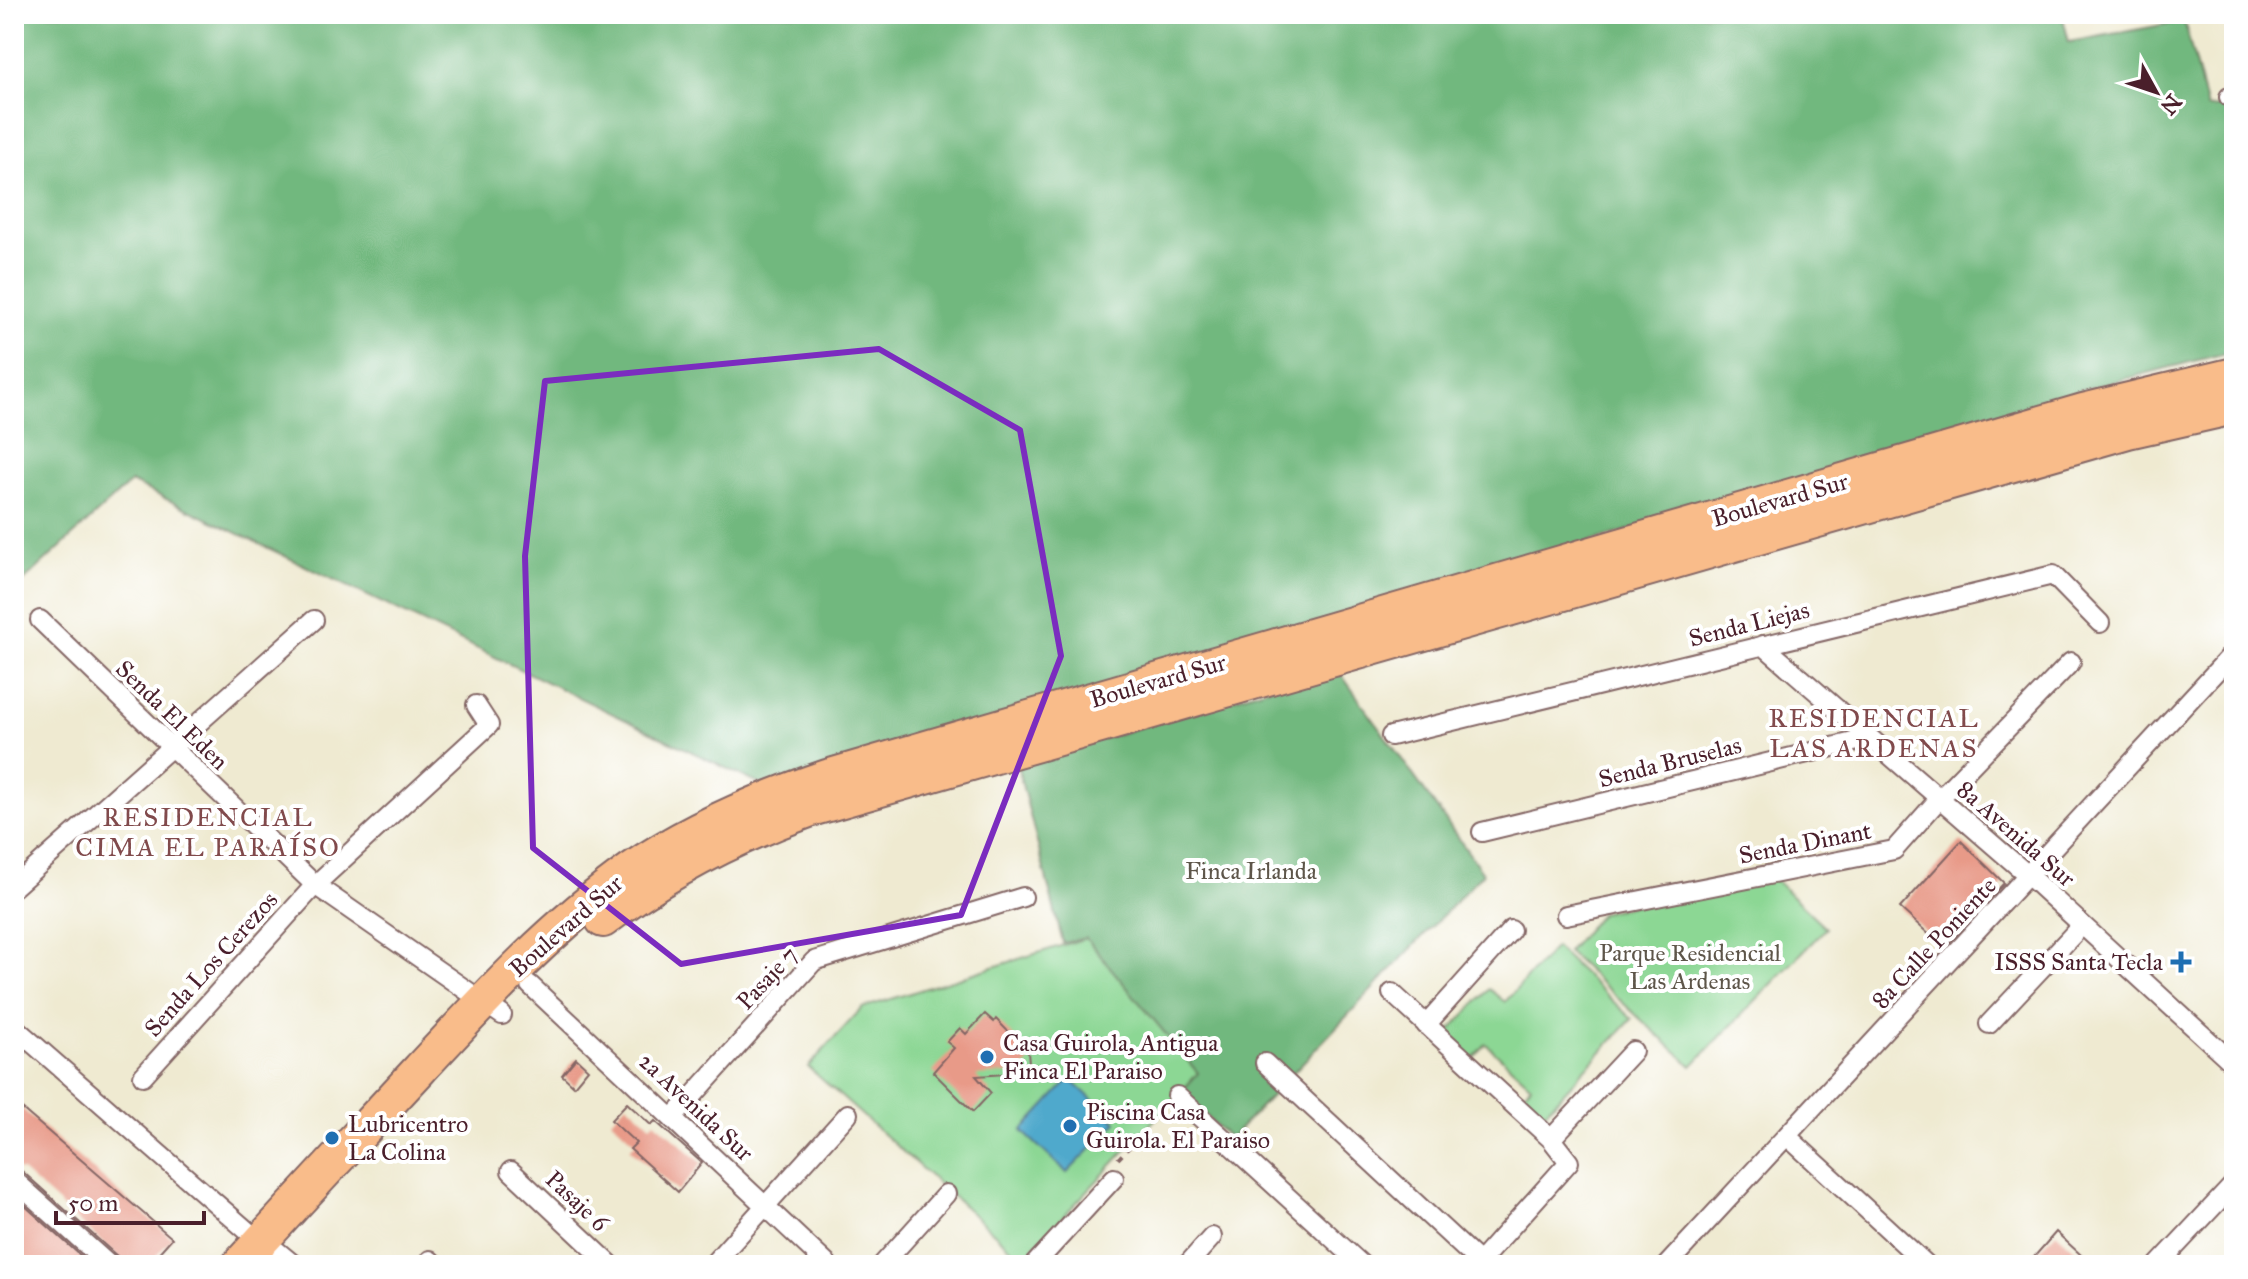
<svg xmlns="http://www.w3.org/2000/svg" width="2248" height="1279" font-family="'IM FELL Great Primer',serif">
<rect width="100%" height="100%" fill="#fff"/>
<filter id="ink" filterUnits="userSpaceOnUse"><feTurbulence type="fractalNoise" baseFrequency=".0125" numOctaves="2"/><feDisplacementMap in="SourceGraphic" scale="16" xChannelSelector="R" yChannelSelector="G"/><feConvolveMatrix kernelMatrix="1 2 1 2 8 2 1 2 1" color-interpolation-filters="sRGB"/></filter>
<filter id="wash" filterUnits="userSpaceOnUse"><feTurbulence type="fractalNoise" baseFrequency=".006" numOctaves="4" result="noise"/><feDisplacementMap in="SourceGraphic" scale="32" xChannelSelector="R" yChannelSelector="G"/><feGaussianBlur stdDeviation="1.8" result="paint"/><feColorMatrix in="noise" values="0 0 0 0 0 0 0 0 0 0 0 0 0 0 0 0 0 1.4 0 .05"/><feComposite in="paint" operator="in"/></filter>
<g filter="url(#wash)">
<rect width="100%" height="100%" fill="#efead1"/>
<path fill="#8cd794" stroke="#6b7b60" stroke-width="2" d="M 1768,873 L 1826,928 L 1692,1066 L 1567,952 L 1601,913 Z
M 1086,938 L 1199,1073 L 1023,1259 L 808,1067 L 862,1008 Z
M 1555,947 L 1632,1019 L 1536,1122 L 1515,1102 L 1531,1085 L 1486,1044 L 1470,1061 L 1445,1036 L 1489,989 L 1505,1002 Z"/>
<path fill="#71b87e" stroke="#5e6c54" stroke-width="2" d="M 14,14 L 2062,14 L 2069,42 L 2184,21 L 2207,108 L 2234,106 L 2234,132 L 2230,136 L 2234,139 L 2234,351 L 2085,389 L 1959,432 L 765,787 L 131,482 L 14,590 Z
M 1336,667 L 1483,873 L 1230,1139 L 1181,1092 L 1198,1073 L 1086,938 L 1063,943 L 1017,765 Z"/>
<path fill="#4fa9cc" stroke="#4c647c" stroke-width="2" d="M 1070,1079 L 1117,1122 L 1067,1173 L 1022,1131 Z"/>
<g id="blocks">
<path fill="#e89a88" d="M 1961,841 L 2004,883 L 1944,948 L 1900,908 Z
M 985,1014 L 994,1022 L 996,1019 L 1028,1052 L 1029,1063 L 1019,1073 L 976,1076 L 991,1093 L 973,1112 L 933,1072 L 954,1048 L 947,1042 L 960,1028 L 966,1034 Z
M 576,1058 L 588,1069 L 574,1086 L 562,1075 Z
M 14,1102 L 172,1238 L 148,1265 L 121,1265 L 117,1256 L 22,1171 L 14,1168 Z
M 627,1103 L 651,1125 L 655,1121 L 702,1163 L 678,1192 L 630,1149 L 636,1143 L 611,1120 Z
M 14,1196 L 91,1265 L 14,1265 Z
M 2056,1232 L 2092,1265 L 2027,1265 Z"/>
</g>
</g>
<g filter="url(#ink)">
<use href="#blocks" fill-opacity="0" stroke="#846665" stroke-width="2"/>
<g fill="none" stroke-linecap="round" stroke-linejoin="round">
<defs>
<path id="street" d="M 2229,97 L 2234,96
M 40,620 L 315,885 L 502,1015
M 1763,645 L 2029,876 L 2234,1064
M 1391,736 L 2053,575 L 2100,623
M 1482,832 L 1870,738
M 14,887 L 314,620
M 1566,915 L 1894,850 L 1939,799 L 2071,662
M 530,985 L 828,1265
M 1392,993 L 1551,1139 L 1569,1162 L 1477,1265
M 1989,1024 L 2082,925
M 1426,1025 L 1511,930
M 14,1027 L 260,1242
M 1265,1063 L 1479,1262
M 143,1076 L 315,885 L 489,725 L 476,705
M 1177,1096 L 1362,1265
M 673,1118 L 814,961 L 1023,897
M 1788,1137 L 1927,1265
M 1551,1139 L 1633,1051
M 511,1171 L 611,1265
M 14,1180 L 109,1265
M 277,1251 L 294,1265
M 430,1260 L 435,1265
M 712,1265 L 848,1114
M 882,1265 L 946,1194
M 1034,1265 L 1114,1178
M 1187,1265 L 1212,1237
M 1667,1265 L 2234,652
M 2158,1265 L 2234,1184"/>
<path id="highway" d="M 603,920 C 666,871 736,836 811,809 L 2128,431 L 2234,407
M 239,1265 C 299,1199 360,1134 420,1069 C 486,998 551,927 631,870 C 690,829 759,800 827,777 L 2083,411 L 2234,375"/>
</defs>
<use href="#street" stroke="#846665" stroke-width="22"/>
<use href="#highway" stroke="#846665" stroke-width="38"/>
<path stroke="#846665" stroke-width="4" stroke-dasharray="6 6" stroke-linecap="butt" d="M 1118,1159 L 1132,1144 L 1125,1138"/>
<use href="#street" stroke="#fff" stroke-width="18"/>
<use href="#highway" stroke="#f9bc8a" stroke-width="34"/>
</g>
</g>
<path fill="none" stroke="#7b2cbf" stroke-width="6" stroke-linejoin="round" d="M 879,349 L 1020,430 L 1061,656 L 961,915 L 681,964 L 533,848 L 525,556 L 545,381 Z"/>
<g fill="#1f6fb2" stroke="#fff" stroke-width="3">
<path d="M2177 950h8v8h8v8h-8v8h-8v-8h-8v-8h8z"/>
<circle cx="987" cy="1057" r="8"/>
<circle cx="1070" cy="1126" r="8"/>
<circle cx="332" cy="1138" r="8"/>
</g>
<g text-anchor="middle" stroke-width="8" stroke-linejoin="round" paint-order="stroke">
<g font-size="24" fill="#4a1f2b" stroke="#fff">
<text transform="translate(1780 500) rotate(-16)" y="8">Boulevard Sur</text>
<text transform="translate(1749 624) rotate(-14)" y="8">Senda Liejas</text>
<text transform="translate(1158 681) rotate(-16)" y="8">Boulevard Sur</text>
<text transform="translate(172 715) rotate(44)" y="8">Senda El Eden</text>
<text transform="translate(1670 762) rotate(-14)" y="8">Senda Bruselas</text>
<text transform="translate(2016 834) rotate(41)" y="8">8a Avenida Sur</text>
<text transform="translate(1805 843) rotate(-11)" y="8">Senda Dinant</text>
<text transform="translate(566 926) rotate(-41)" y="8">Boulevard Sur</text>
<text transform="translate(1934 943) rotate(-47)" y="8">8a Calle Poniente</text>
<text transform="translate(211 964) rotate(-48)" y="8">Senda Los Cerezos</text>
<text transform="translate(767 978) rotate(-47)" y="8">Pasaje 7</text>
<text transform="translate(696 1107) rotate(43)" y="8">2a Avenida Sur</text>
<text transform="translate(577 1201) rotate(43)" y="8">Pasaje 6</text>
</g>
<g font-size="24" fill="#5e564a" stroke="#fff">
<text x="1251" y="879">Finca Irlanda</text>
<text x="1690" y="961">Parque Residencial<tspan x="1690" dy="28">Las Ardenas</tspan></text>
</g>
<g font-size="24" fill="#4a1f2b" stroke="#fff" text-anchor="start">
<text x="2163" y="970" text-anchor="end">ISSS Santa Tecla</text>
<text x="1003" y="1051">Casa Guirola, Antigua<tspan x="1003" dy="28">Finca El Paraiso</tspan></text>
<text x="1086" y="1120">Piscina Casa<tspan x="1086" dy="28">Guirola. El Paraiso</tspan></text>
<text x="348" y="1132">Lubricentro<tspan x="348" dy="28">La Colina</tspan></text>
</g>
<g font-size="26" letter-spacing="2" fill="#814a4c" stroke="#fff">
<text x="1874" y="727">RESIDENCIAL<tspan x="1874" dy="30">LAS ARDENAS</tspan></text>
<text x="208" y="826">RESIDENCIAL<tspan x="208" dy="30">CIMA EL PARAÍSO</tspan></text>
</g>
</g>
<rect width="2248" height="1279" fill="none" stroke="#fff" stroke-width="48"/>
<g transform="translate(2156 92) rotate(130)" stroke="#ffffff" stroke-width="6" paint-order="stroke">
<path d="M0-6L14 30L0 20L-14 30Z" fill="#4a1f2b"/>
<text y="-12" font-size="22" font-weight="bold" text-anchor="middle" fill="#4a1f2b">N</text>
</g>
<path d="M56 1211v12h148v-12" fill="none" stroke="#4a1f2b" stroke-width="4"/>
<text x="68" y="1211" font-size="24" fill="#4a1f2b" stroke="#ffffff" stroke-width="6" paint-order="stroke">50 m</text>
</svg>
